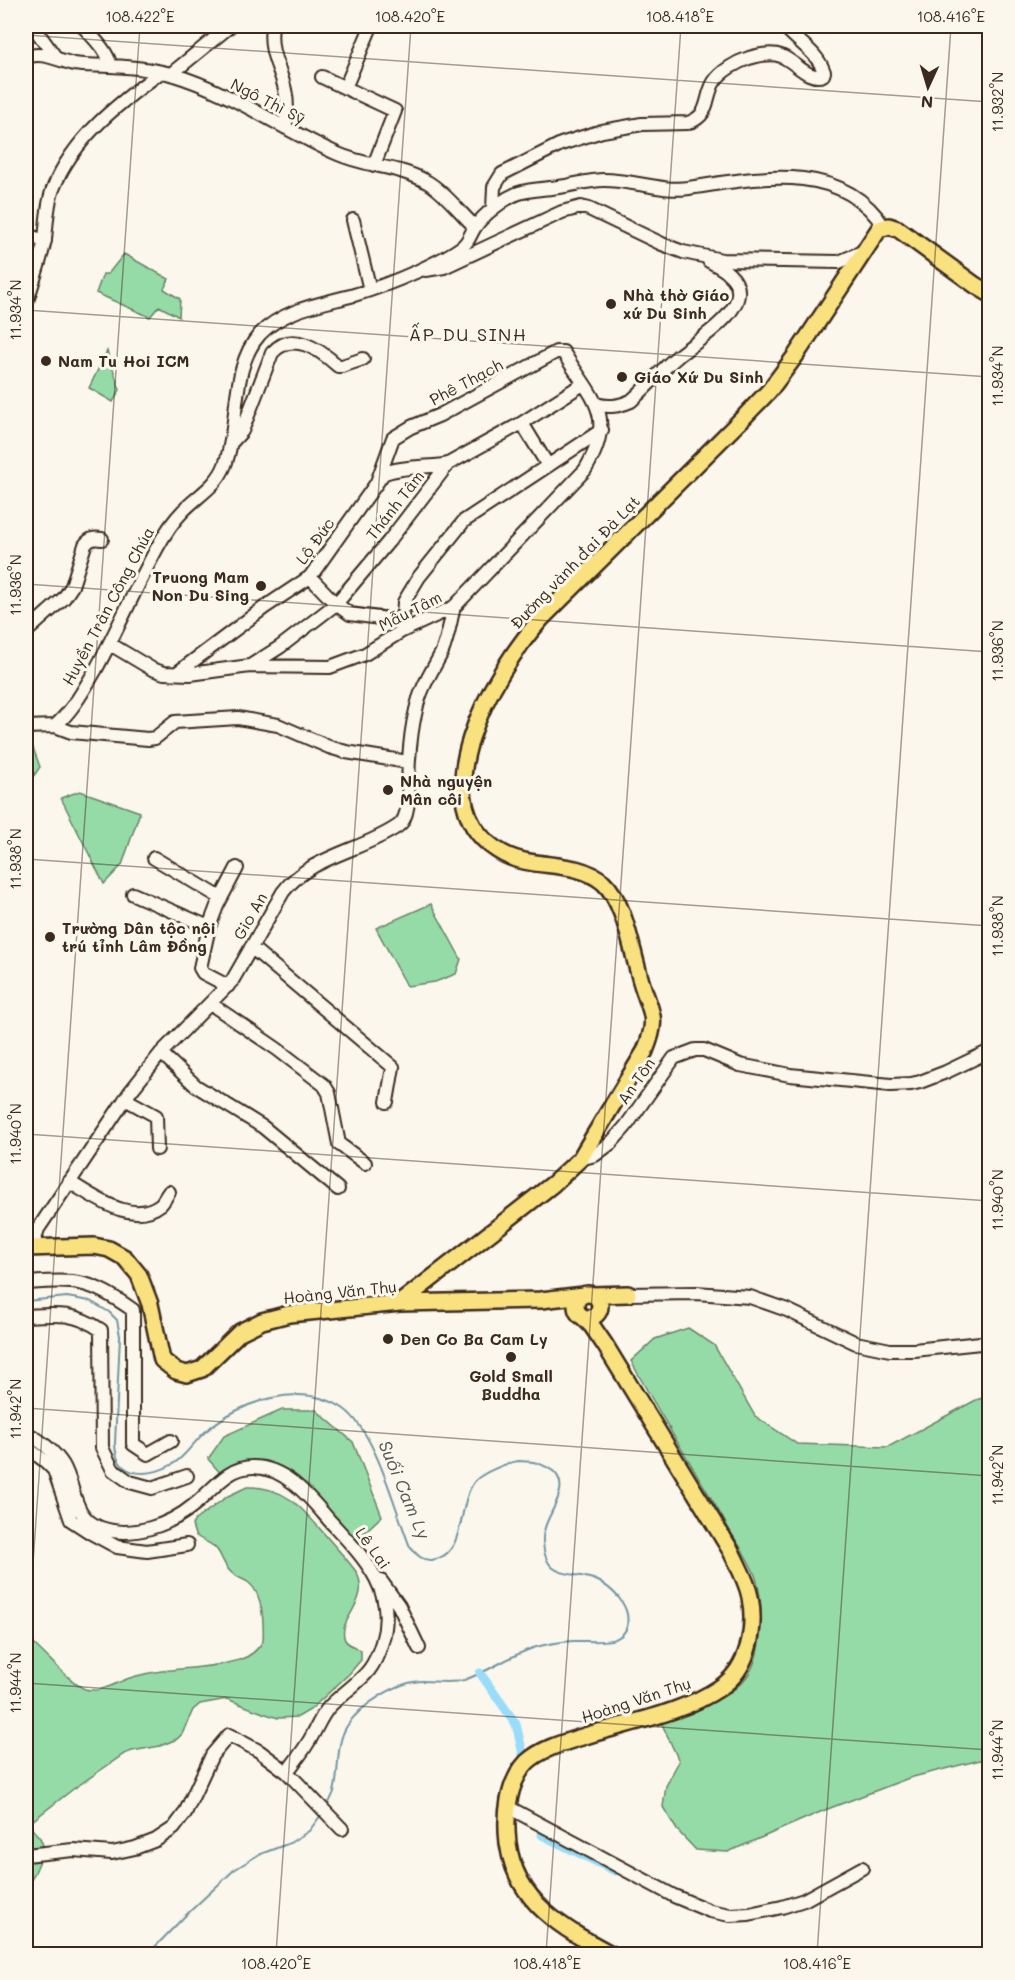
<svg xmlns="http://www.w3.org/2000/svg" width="1015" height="1980" font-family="Mali,sans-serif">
<rect width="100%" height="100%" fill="#fbf7ec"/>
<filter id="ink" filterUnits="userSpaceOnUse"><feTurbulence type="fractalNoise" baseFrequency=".0167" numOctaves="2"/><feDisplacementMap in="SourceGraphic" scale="12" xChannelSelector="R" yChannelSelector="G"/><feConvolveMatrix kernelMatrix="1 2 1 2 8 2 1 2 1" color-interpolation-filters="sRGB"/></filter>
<g filter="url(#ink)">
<path fill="#95dba8" stroke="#688263" stroke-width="1.5" d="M 124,254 L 169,279 L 164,289 L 180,299 L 179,317 L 159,306 L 150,317 L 96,293 L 103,274 L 108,274 Z
M 107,351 L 120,390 L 113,402 L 89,388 Z
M 26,743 L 32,745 L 40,767 L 26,787 Z
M 80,791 L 140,812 L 122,865 L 104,884 L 61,798 Z
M 431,904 L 461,959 L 456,974 L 435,982 L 407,986 L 376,928 Z
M 688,1328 L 714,1345 L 755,1416 L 797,1444 L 888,1447 L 976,1400 L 989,1396 L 989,1762 L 980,1760 L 909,1778 L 825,1810 L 728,1852 L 696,1850 L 677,1830 L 663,1807 L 666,1786 L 679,1761 L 661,1722 C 689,1711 729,1702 748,1675 C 763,1653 764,1603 756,1578 C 752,1563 733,1537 725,1522 C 694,1468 660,1416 631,1361 L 655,1339 Z
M 282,1410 L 316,1410 L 353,1442 L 382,1516 L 355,1541 L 272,1467 L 222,1475 L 208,1459 L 224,1436 Z
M 247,1487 C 286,1486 303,1509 327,1537 C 337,1549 348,1560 357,1573 C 371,1603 336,1619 345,1640 C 348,1645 356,1647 361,1651 L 361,1660 L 349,1674 L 310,1710 L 298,1717 L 278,1718 L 263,1713 L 227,1699 L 200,1704 L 193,1710 L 182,1734 L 177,1739 L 160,1746 L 132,1751 L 124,1754 L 72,1790 L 31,1822 C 30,1832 39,1833 42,1842 C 47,1855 30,1879 26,1892 L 26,1637 C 40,1648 71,1684 85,1689 C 101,1694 118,1681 133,1677 C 167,1666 205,1671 239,1660 C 250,1657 257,1651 263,1641 C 264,1624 263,1594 249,1583 C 244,1579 238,1578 233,1574 C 225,1568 223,1559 218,1551 C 213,1543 202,1541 195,1535 L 192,1525 L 195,1520 L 228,1496 Z"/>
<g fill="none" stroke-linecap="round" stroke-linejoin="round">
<path stroke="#7395a2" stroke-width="2" d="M 26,1301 L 67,1297 L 90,1301 L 109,1312 L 117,1320 L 120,1336 L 115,1443 C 115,1448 116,1453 117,1457 C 126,1480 156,1474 173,1464 C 185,1457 194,1442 205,1432 C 239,1401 302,1380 344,1409 C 376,1432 395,1510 410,1547 C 417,1555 422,1561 432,1560 C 467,1556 457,1502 475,1481 C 482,1473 508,1462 519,1461 C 524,1461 529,1462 533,1462 C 540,1463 547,1467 553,1471 C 575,1490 541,1517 543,1541 C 545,1583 573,1569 598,1581 C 606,1585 613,1591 619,1598 C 622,1602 626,1609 627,1614 C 633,1649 593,1640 573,1641 C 559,1642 546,1644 533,1648 C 509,1656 488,1672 464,1680 C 450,1684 436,1681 423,1681 C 398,1681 360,1705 347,1726 C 335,1745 340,1770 334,1792 C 332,1797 329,1803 326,1808
M 148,1954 L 185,1916 L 234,1870 L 258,1855 L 290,1843 L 309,1831 L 321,1815"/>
<path stroke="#98dcfa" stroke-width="9" d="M 480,1673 L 516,1724 L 523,1754
M 542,1835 L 615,1871"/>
<defs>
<path id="minor" d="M 33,26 L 56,58
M 83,26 C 94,39 106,49 111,66
M 272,26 C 268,56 282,68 286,95 C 288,105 286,117 286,128
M 26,57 C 43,51 57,60 74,64 C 86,66 98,65 110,66 C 131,67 154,69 174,75 C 231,92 283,130 338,154 C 367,167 401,166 429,183 C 445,193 458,210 472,224 L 473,228
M 171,74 L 230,26
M 322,77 L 395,111 L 374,165
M 345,88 L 370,29
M 493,209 L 494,187 L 502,174 L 561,144 L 602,131 L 642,124 L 688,123 C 711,115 704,99 714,82 C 721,71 737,62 749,58 C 759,55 771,52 781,56 C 795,61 808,81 823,75 L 824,72 C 817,51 797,42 784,26
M 353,220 L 370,290
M 26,235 L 45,241
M 426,270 L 444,267 L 562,212 L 581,207 L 589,209 L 662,244 L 683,252 L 722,260 L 839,262 L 862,252
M 26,305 C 32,283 41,261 45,239 C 47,222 47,204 53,189 C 73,138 119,103 161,72
M 596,404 C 609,408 619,406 631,401 C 647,387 661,370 678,356 C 697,340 762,304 729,274 C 723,268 716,265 709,261
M 522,423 L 547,464
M 231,443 L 242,431 L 272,353 C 292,330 319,349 338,366 L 342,366 L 363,359
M 310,577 L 336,604 L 350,614 L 402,621
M 402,631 L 404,602 L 419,577 L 464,521 L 602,430
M 26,632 L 64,598 L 72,586 L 85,545 C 90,538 94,538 102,539
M 110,644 L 152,669 L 164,673 L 190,674 L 250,666 L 330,667 L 365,654 L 402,631 L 454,607 L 585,470 C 618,415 592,399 563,352 L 556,352 L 440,415 L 411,427 L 393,438 L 377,482
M 250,666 L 280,647 L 336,604 L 389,541 L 448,464 L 522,423 L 583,384
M 177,673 L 265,607 L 310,577 L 383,474 C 399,466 429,468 448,464
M 55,726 L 71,732 L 148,739 L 155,738 L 175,722 L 238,718 L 278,725 L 329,747 L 346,752 L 408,762
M 26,727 L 55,726 C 73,710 83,691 95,671 C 117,631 135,589 157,548 C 164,535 172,522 183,511 C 197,496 217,486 225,465 C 240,424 230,367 260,334 C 284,309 322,304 354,295 C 375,289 398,280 418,271 C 433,264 450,256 463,246 C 470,240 470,234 475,227 C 483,215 506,197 519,193 C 532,189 546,189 559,187 C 574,185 590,180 604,180 C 633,180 661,192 689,188 C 756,178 841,159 884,227
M 154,858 L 221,898
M 133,894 L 209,927
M 251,947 L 393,1067 L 387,1102
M 228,986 L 203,973 L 200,968 L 209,927 L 217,906 L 237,868
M 211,1004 L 277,1049 L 324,1085 L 329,1093 L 339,1144 L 365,1163
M 161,1053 L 196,1086 L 263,1127 L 338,1189
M 125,1099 L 156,1116 L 157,1149
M 580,1159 L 595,1155 L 611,1143 L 626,1126 L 674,1058 L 695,1050 L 704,1050 L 740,1065 L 790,1075 L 891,1085 L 911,1084 L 920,1082 L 946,1072 L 990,1051
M 69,1182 C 94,1196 132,1227 161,1204 C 164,1201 166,1196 169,1192
M 32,1248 L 38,1229 L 130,1092 L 161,1053 L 232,981 L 283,892 C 310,856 362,851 398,826 C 413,816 407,778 409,760 C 410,744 412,726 416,710 C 420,689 432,671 442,652 C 448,638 450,622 454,607
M 26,1283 C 78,1280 89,1279 133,1310 L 133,1444 L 148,1454 L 171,1441
M 628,1294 L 696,1293 L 750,1297 L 787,1310 L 856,1343 L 890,1350 L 914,1350 L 990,1342
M 26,1316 C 56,1314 75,1312 101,1330 L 102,1448 L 113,1470 L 130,1482 L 152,1488 L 187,1476
M 26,1433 C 39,1439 55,1452 63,1465 C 76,1487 72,1518 101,1528 C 132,1539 170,1525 194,1505 C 213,1490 227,1467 253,1467 C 286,1467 310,1498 329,1520 C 361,1555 398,1589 382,1642 C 379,1652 376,1661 369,1670 C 358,1684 341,1694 329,1707 C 322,1715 318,1725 313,1734 C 306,1748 296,1760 287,1772 L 259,1751 L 229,1735 L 212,1755 L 185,1813 L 174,1828 L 156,1840 L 135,1848 L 112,1853 L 73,1850 L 26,1855
M 26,1447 L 45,1461 L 54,1470 L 71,1520 L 91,1533 L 117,1547 L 147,1551 L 187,1545
M 26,1568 L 28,1571 L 26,1574
M 381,1581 L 399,1606 L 419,1648
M 287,1772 L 342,1829
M 508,1807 L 674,1896 L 710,1911 L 730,1915 L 749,1914 L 782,1907 L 804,1900 L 862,1868"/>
<path id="major" d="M 26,1248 L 94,1246 L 109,1249 L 125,1258 L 139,1275 L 150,1304 L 162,1360 L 176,1371 L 187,1374 L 202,1369 L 240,1332 L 262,1321 L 289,1314 L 400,1303 L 541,1300 L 584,1295
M576 1306a12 12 0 1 1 24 0a12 12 0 1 1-24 0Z
M 593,1295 L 628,1294
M 400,1303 L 512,1216 L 553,1184 L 580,1159 L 645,1051 C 661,1013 648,1011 639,974 C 631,947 624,901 603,882 C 574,859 535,870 504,854 C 413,806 495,670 541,619 L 744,417 L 769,391 L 796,355 L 879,229 L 889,226 L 898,229 L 975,285 L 990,294
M 583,1317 L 592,1326 L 605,1345 L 731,1551 C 738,1566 747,1581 750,1597 C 756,1628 749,1668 721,1687 C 682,1714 629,1722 585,1736 C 566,1742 542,1748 527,1762 C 507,1783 505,1817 508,1843 C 516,1903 564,1929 611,1954"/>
</defs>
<use href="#minor" stroke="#3b2a1e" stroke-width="16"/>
<use href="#major" stroke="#3b2a1e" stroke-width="20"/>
<use href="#minor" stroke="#fbf7ec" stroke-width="12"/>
<use href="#major" stroke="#fae180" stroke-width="15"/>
</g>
</g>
<path fill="none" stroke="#3b2a1e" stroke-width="1.5" stroke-opacity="0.45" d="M 26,35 L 990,102M 26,310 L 990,377M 26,584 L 990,652M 26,859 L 990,926M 26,1134 L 990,1201M 26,1408 L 990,1476M 26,1664 L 140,26M 26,1683 L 990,1750M 276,1954 L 411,26M 546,1954 L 681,26M 817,1954 L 951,26"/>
<g fill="#3b2a1e" stroke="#fbf7ec" stroke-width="2">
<circle cx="611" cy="304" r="6"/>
<circle cx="46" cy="361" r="6"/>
<circle cx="622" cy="377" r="6"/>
<circle cx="261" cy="586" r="6"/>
<circle cx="388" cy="790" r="6"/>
<circle cx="50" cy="937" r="6"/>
<circle cx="388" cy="1339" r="6"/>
<circle cx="511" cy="1357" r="6"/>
</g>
<g text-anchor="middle" stroke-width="6" stroke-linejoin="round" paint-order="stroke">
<g font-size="16" fill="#3b2a1e" stroke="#fbf7ec">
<text transform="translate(268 101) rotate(27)" y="6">Ngô Thì Sỹ</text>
<text transform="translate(466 382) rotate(-28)" y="6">Phê Thạch</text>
<text transform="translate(395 505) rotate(-52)" y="6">Thánh Tâm</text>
<text transform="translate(315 541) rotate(-54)" y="6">Lộ Đức</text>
<text transform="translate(575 562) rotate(-46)" y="6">Đường vành đai Đà Lạt</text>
<text transform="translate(108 606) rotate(-62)" y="6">Huyền Trân Công Chúa</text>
<text transform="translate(410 611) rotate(-27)" y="6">Mẫu Tâm</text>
<text transform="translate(250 916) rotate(-60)" y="6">Gio An</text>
<text transform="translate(636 1081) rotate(-55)" y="6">An Tôn</text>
<text transform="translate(340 1292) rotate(-6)" y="6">Hoàng Văn Thụ</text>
<text transform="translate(373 1548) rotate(54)" y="6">Lê Lai</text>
<text transform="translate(636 1700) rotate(-18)" y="6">Hoàng Văn Thụ</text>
</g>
<g font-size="16" font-weight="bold" fill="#3b2a1e" stroke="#fbf7ec" text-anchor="start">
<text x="623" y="301">Nhà thờ Giáo<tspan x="623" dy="18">xứ Du Sinh</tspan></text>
<text x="58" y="367">Nam Tu Hoi ICM</text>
<text x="634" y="383">Giáo Xứ Du Sinh</text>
<text x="249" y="583" text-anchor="end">Truong Mam<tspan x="249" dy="18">Non Du Sing</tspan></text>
<text x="400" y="787">Nhà nguyện<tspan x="400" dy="18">Mân côi</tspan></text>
<text x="62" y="934">Trường Dân tộc nội<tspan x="62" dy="18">trú tỉnh Lâm Đồng</tspan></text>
<text x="400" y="1345">Den Co Ba Cam Ly</text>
<text x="511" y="1382" text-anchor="middle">Gold Small<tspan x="511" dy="18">Buddha</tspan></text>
</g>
<g font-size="18" letter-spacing="1.5" fill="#3b2a1e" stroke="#fbf7ec">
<text x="468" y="341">ẤP DU SINH</text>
</g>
<g font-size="18" font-style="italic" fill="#525655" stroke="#fbf7ec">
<text transform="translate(404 1490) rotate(67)" y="6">Suối Cam Ly</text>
</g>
</g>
<rect width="1015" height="1980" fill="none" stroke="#fbf7ec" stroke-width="66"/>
<g transform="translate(928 87) rotate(184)" stroke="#fbf7ec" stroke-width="4.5" paint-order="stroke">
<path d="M0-4.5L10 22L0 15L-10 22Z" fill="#3b2a1e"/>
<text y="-9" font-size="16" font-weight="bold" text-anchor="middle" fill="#3b2a1e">N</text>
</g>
<rect x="33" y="33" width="949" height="1914" fill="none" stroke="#3b2a1e" stroke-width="2"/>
<g font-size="15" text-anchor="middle" fill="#3b2a1e">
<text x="140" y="22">108.422°E</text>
<text x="410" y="22">108.420°E</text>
<text x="680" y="22">108.418°E</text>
<text x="951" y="22">108.416°E</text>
<text transform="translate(998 102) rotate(-90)" y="5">11.932°N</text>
<text transform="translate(16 310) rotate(-90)" y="5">11.934°N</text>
<text transform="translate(998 376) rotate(-90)" y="5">11.934°N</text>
<text transform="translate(16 585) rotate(-90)" y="5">11.936°N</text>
<text transform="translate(998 651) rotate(-90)" y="5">11.936°N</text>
<text transform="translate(16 859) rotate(-90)" y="5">11.938°N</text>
<text transform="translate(998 926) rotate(-90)" y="5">11.938°N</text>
<text transform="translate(16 1134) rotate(-90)" y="5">11.940°N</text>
<text transform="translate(998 1200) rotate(-90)" y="5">11.940°N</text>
<text transform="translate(16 1409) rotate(-90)" y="5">11.942°N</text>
<text transform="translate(998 1475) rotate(-90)" y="5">11.942°N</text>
<text transform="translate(16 1683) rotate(-90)" y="5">11.944°N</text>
<text transform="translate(998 1750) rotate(-90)" y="5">11.944°N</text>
<text x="276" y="1969">108.420°E</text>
<text x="547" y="1969">108.418°E</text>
<text x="817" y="1969">108.416°E</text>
</g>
</svg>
